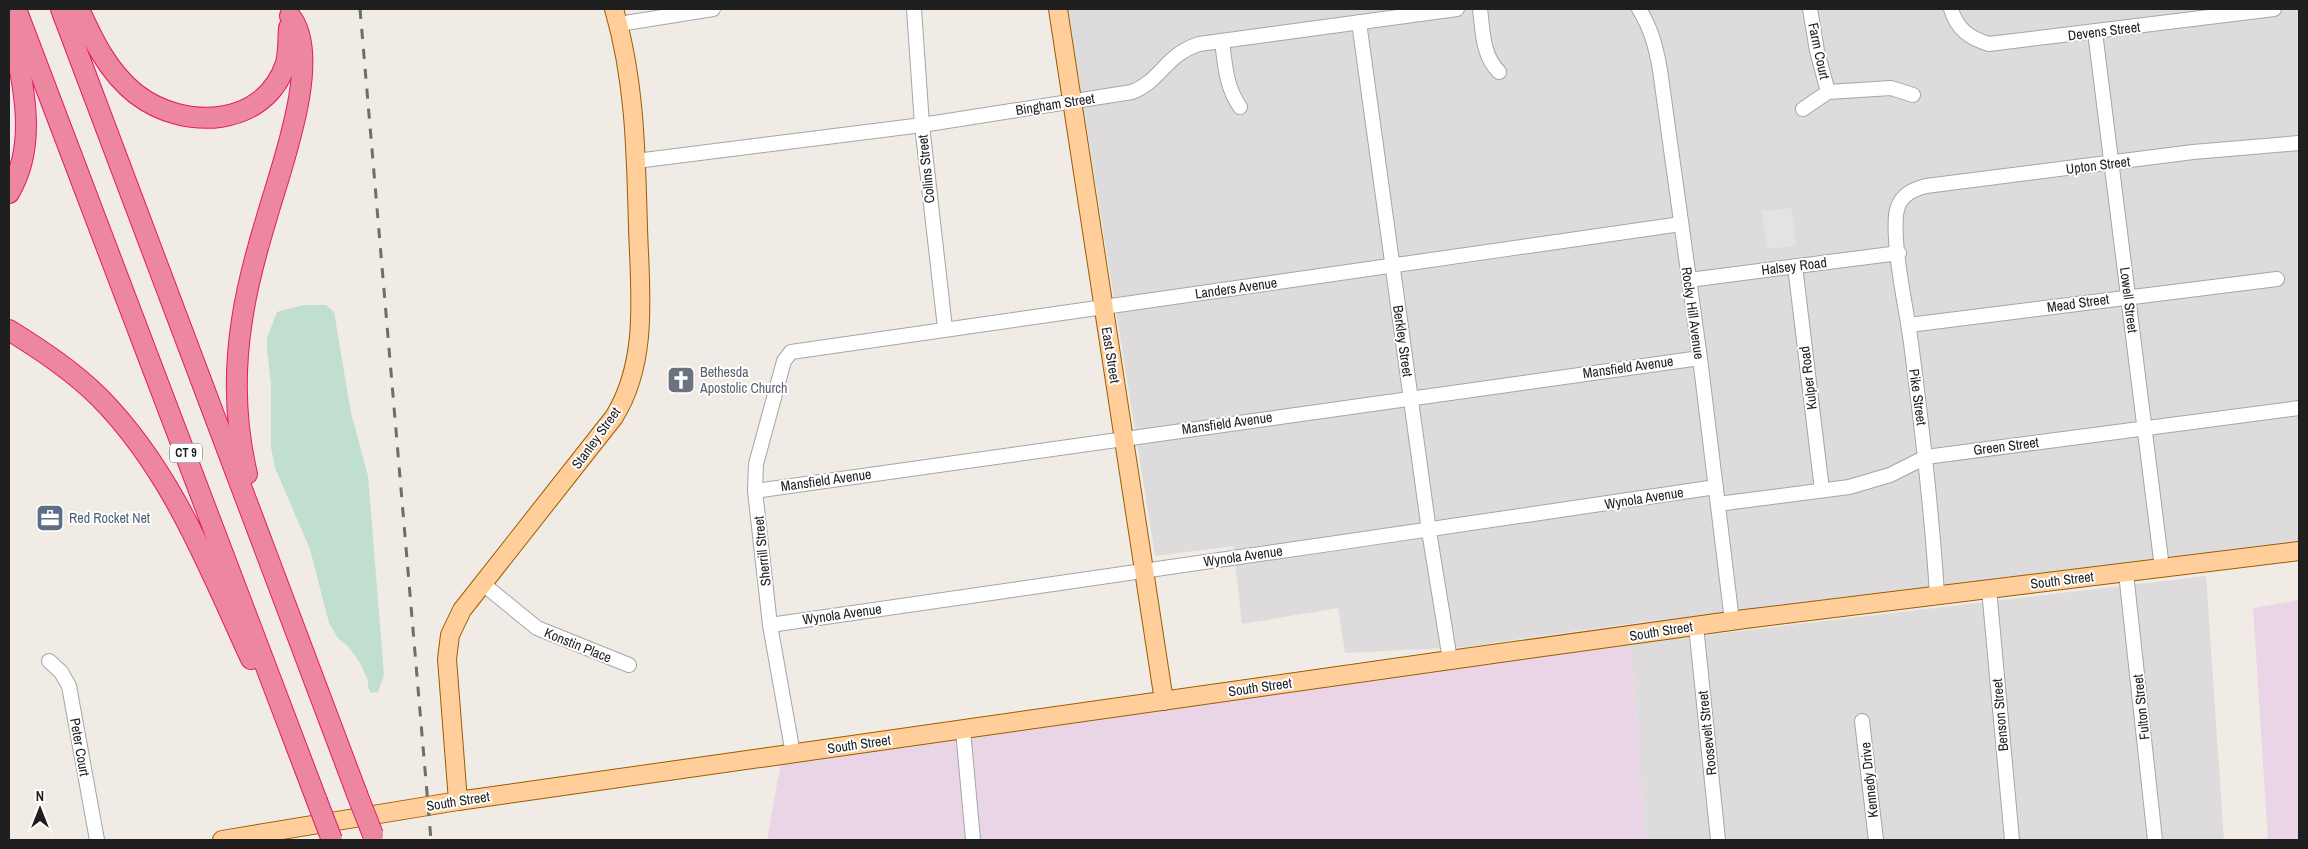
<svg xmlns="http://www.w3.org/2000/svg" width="2308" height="849" font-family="'Archivo Narrow',sans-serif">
<rect width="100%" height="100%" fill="#f0ebe4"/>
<path fill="#dddbdb" d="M 1068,9 L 2299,9 L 2299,543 L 1627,624 L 1465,647 L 1345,653 L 1338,608 L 1242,624 L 1233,546 L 1155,556 Z
M 2206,576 L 2224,840 L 1646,840 L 1631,644 Z"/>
<path fill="#ead5e7" d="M 2299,600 L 2299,840 L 2268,840 L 2253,608 Z
M 1631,644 L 1646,840 L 767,840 L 781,763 Z"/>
<path fill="#c0dfcf" d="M 304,305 L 326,305 L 334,312 L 351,413 L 368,476 L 384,675 L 378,692 L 371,693 L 368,687 L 368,680 L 360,663 L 348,646 L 338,638 L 329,623 L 310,549 L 275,468 L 271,447 L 271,385 L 267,349 L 267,338 L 277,312 Z"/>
<path fill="#e3e3e3" d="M 1792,208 L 1796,246 L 1767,249 L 1762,211 Z"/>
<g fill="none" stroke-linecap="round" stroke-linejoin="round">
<defs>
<path id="minor" d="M 914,9 L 922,125 L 945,328
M 1480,9 C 1483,31 1482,55 1499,72
M 1639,9 C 1651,28 1656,47 1660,70 L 1700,358 L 1732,621
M 1810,9 L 1817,51 L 1828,92
M 1951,9 C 1957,29 1969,38 1989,44 L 2274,9
M 1359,22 L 1429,531 L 1450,660
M 619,24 L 713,9
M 2095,32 L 2162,568
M 1222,41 C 1225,65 1226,87 1240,107
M 1803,109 L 1828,92 L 1891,88 L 1913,95
M 636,161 L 922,125 L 1132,92 C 1162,80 1165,55 1199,44 L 1457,9
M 1795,266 L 1822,490
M 1689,280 L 1899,253
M 1909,325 L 2277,279
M 755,491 L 1700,358
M 1718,504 L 1849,487 L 1890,475 L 1926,457 L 2299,408
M 2126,573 L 2155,840
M 483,584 L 537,628 L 629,665
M 1989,589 L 2012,840
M 1937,595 C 1932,511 1922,427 1911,343 C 1906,306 1893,251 1896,215 C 1898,197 1910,190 1926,186 L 2193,152 L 2299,143
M 770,625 C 1085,578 1401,535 1716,487
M 1696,626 L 1718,840
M 49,661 L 61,672 L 69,686 L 97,840
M 1862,721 L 1876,840
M 963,730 L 973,840
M 793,754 L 770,625 L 755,491 L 756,464 L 784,361 L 791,352 L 1681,224"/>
<path id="major" d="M 1058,9 L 1164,701
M 458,801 L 447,659 L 450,635 L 462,610 L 614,417 C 649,361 640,291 638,228 C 636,153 635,81 614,9
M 222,840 L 458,801 L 1450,660 L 1745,619 L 2299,551"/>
<path id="highway" d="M 16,9 L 317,801
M 61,9 L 357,794
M 79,9 C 93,40 108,72 136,94 C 184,131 265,128 286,63 C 289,51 288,40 289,28
M 9,193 C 40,141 21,79 11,25
M 9,330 C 41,350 73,371 100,398 C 172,471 209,568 251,659
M 247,474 C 235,423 234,371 242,320 C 247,286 256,253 266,220 C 279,173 324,57 290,16"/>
</defs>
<use href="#minor" stroke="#a6a6a6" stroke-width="16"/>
<use href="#major" stroke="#995e00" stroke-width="20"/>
<use href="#highway" stroke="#e6196b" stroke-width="22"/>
<use href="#minor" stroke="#fff" stroke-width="14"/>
<use href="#major" stroke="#ffce9a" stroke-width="18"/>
<use href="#highway" stroke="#ec879f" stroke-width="20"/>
<path stroke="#6d6d6d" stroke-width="3" stroke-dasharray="10 10" stroke-linecap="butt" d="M 360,9 L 431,840"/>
<defs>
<path id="highway-bridge" d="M 357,794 L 373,835
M 317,801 L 332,840"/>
</defs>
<use href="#highway-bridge" stroke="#e6196b" stroke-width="22" stroke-linecap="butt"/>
<use href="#highway-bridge" stroke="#ec879f" stroke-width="20"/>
</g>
<defs>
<symbol id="church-square" viewBox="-11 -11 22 22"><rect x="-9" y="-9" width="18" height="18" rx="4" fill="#6b7280" stroke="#fff"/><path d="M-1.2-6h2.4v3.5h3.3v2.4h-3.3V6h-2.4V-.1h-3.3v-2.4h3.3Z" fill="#fff"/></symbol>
<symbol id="office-square" viewBox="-11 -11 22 22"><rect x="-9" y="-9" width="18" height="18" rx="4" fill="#5c6f8a" stroke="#fff"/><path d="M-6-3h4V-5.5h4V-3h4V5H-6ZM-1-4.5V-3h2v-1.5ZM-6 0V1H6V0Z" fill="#fff"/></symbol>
</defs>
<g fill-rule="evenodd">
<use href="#church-square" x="665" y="364" width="32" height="32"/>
<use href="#office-square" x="34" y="502" width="32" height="32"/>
</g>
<g text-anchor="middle" stroke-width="4" stroke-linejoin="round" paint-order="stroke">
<rect fill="#fff" stroke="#626262" stroke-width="1" x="170" y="443.5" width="32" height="19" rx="4"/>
<g font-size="12" font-weight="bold" fill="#1f1f1f">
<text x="186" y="457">CT 9</text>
</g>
<g font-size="14" fill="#1f1f1f" stroke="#fff">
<text transform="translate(2104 31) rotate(-7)" y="5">Devens Street</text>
<text transform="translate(1819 51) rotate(78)" y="5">Farm Court</text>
<text transform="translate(1055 104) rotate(-9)" y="5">Bingham Street</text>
<text transform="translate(2098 165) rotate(-7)" y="5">Upton Street</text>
<text transform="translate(926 169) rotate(-96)" y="5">Collins Street</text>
<text transform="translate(1794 266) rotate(-7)" y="5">Halsey Road</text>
<text transform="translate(1236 288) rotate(-8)" y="5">Landers Avenue</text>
<text transform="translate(2129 300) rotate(83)" y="5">Lowell Street</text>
<text transform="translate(2078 303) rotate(-8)" y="5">Mead Street</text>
<text transform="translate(1693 313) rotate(82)" y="5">Rocky Hill Avenue</text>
<text transform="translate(1403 341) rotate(82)" y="5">Berkley Street</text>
<text transform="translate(1111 355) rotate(81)" y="5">East Street</text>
<text transform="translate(1628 367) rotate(-8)" y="5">Mansfield Avenue</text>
<text transform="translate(1808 378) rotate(-97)" y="5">Kulper Road</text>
<text transform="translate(1918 397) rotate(82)" y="5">Pike Street</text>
<text transform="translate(1227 423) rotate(-8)" y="5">Mansfield Avenue</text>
<text transform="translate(596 438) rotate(-54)" y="5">Stanley Street</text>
<text transform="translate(2006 446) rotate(-7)" y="5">Green Street</text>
<text transform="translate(826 480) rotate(-8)" y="5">Mansfield Avenue</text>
<text transform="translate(1644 498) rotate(-9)" y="5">Wynola Avenue</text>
<text transform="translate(762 551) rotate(-96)" y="5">Sherrill Street</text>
<text transform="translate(1243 556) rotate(-8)" y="5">Wynola Avenue</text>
<text transform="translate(2062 580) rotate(-7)" y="5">South Street</text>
<text transform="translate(842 614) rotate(-8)" y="5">Wynola Avenue</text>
<text transform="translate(1661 631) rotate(-9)" y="5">South Street</text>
<text transform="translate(578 645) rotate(22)" y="5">Konstin Place</text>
<text transform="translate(1260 687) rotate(-8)" y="5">South Street</text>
<text transform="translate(2141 707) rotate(-96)" y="5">Fulton Street</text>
<text transform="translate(2000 715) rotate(-95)" y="5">Benson Street</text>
<text transform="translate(1707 733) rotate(-96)" y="5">Roosevelt Street</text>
<text transform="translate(859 744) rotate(-8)" y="5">South Street</text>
<text transform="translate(80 747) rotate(80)" y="5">Peter Court</text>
<text transform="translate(1869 780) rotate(-96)" y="5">Kennedy Drive</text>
<text transform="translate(458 801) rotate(-9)" y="5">South Street</text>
</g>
<g font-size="14" fill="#5b616d" stroke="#fff" text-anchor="start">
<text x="700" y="377">Bethesda<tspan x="700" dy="16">Apostolic Church</tspan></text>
</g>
<g font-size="14" fill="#4e5e75" stroke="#fff" text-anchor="start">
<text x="69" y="523">Red Rocket Net</text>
</g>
</g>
<rect width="2308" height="849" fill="none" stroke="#1f1f1f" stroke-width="20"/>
<g transform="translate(40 809)" stroke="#ffffff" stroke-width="4" paint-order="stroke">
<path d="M0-4L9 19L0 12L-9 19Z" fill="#1f1f1f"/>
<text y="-8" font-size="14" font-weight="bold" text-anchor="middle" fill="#1f1f1f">N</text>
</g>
</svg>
